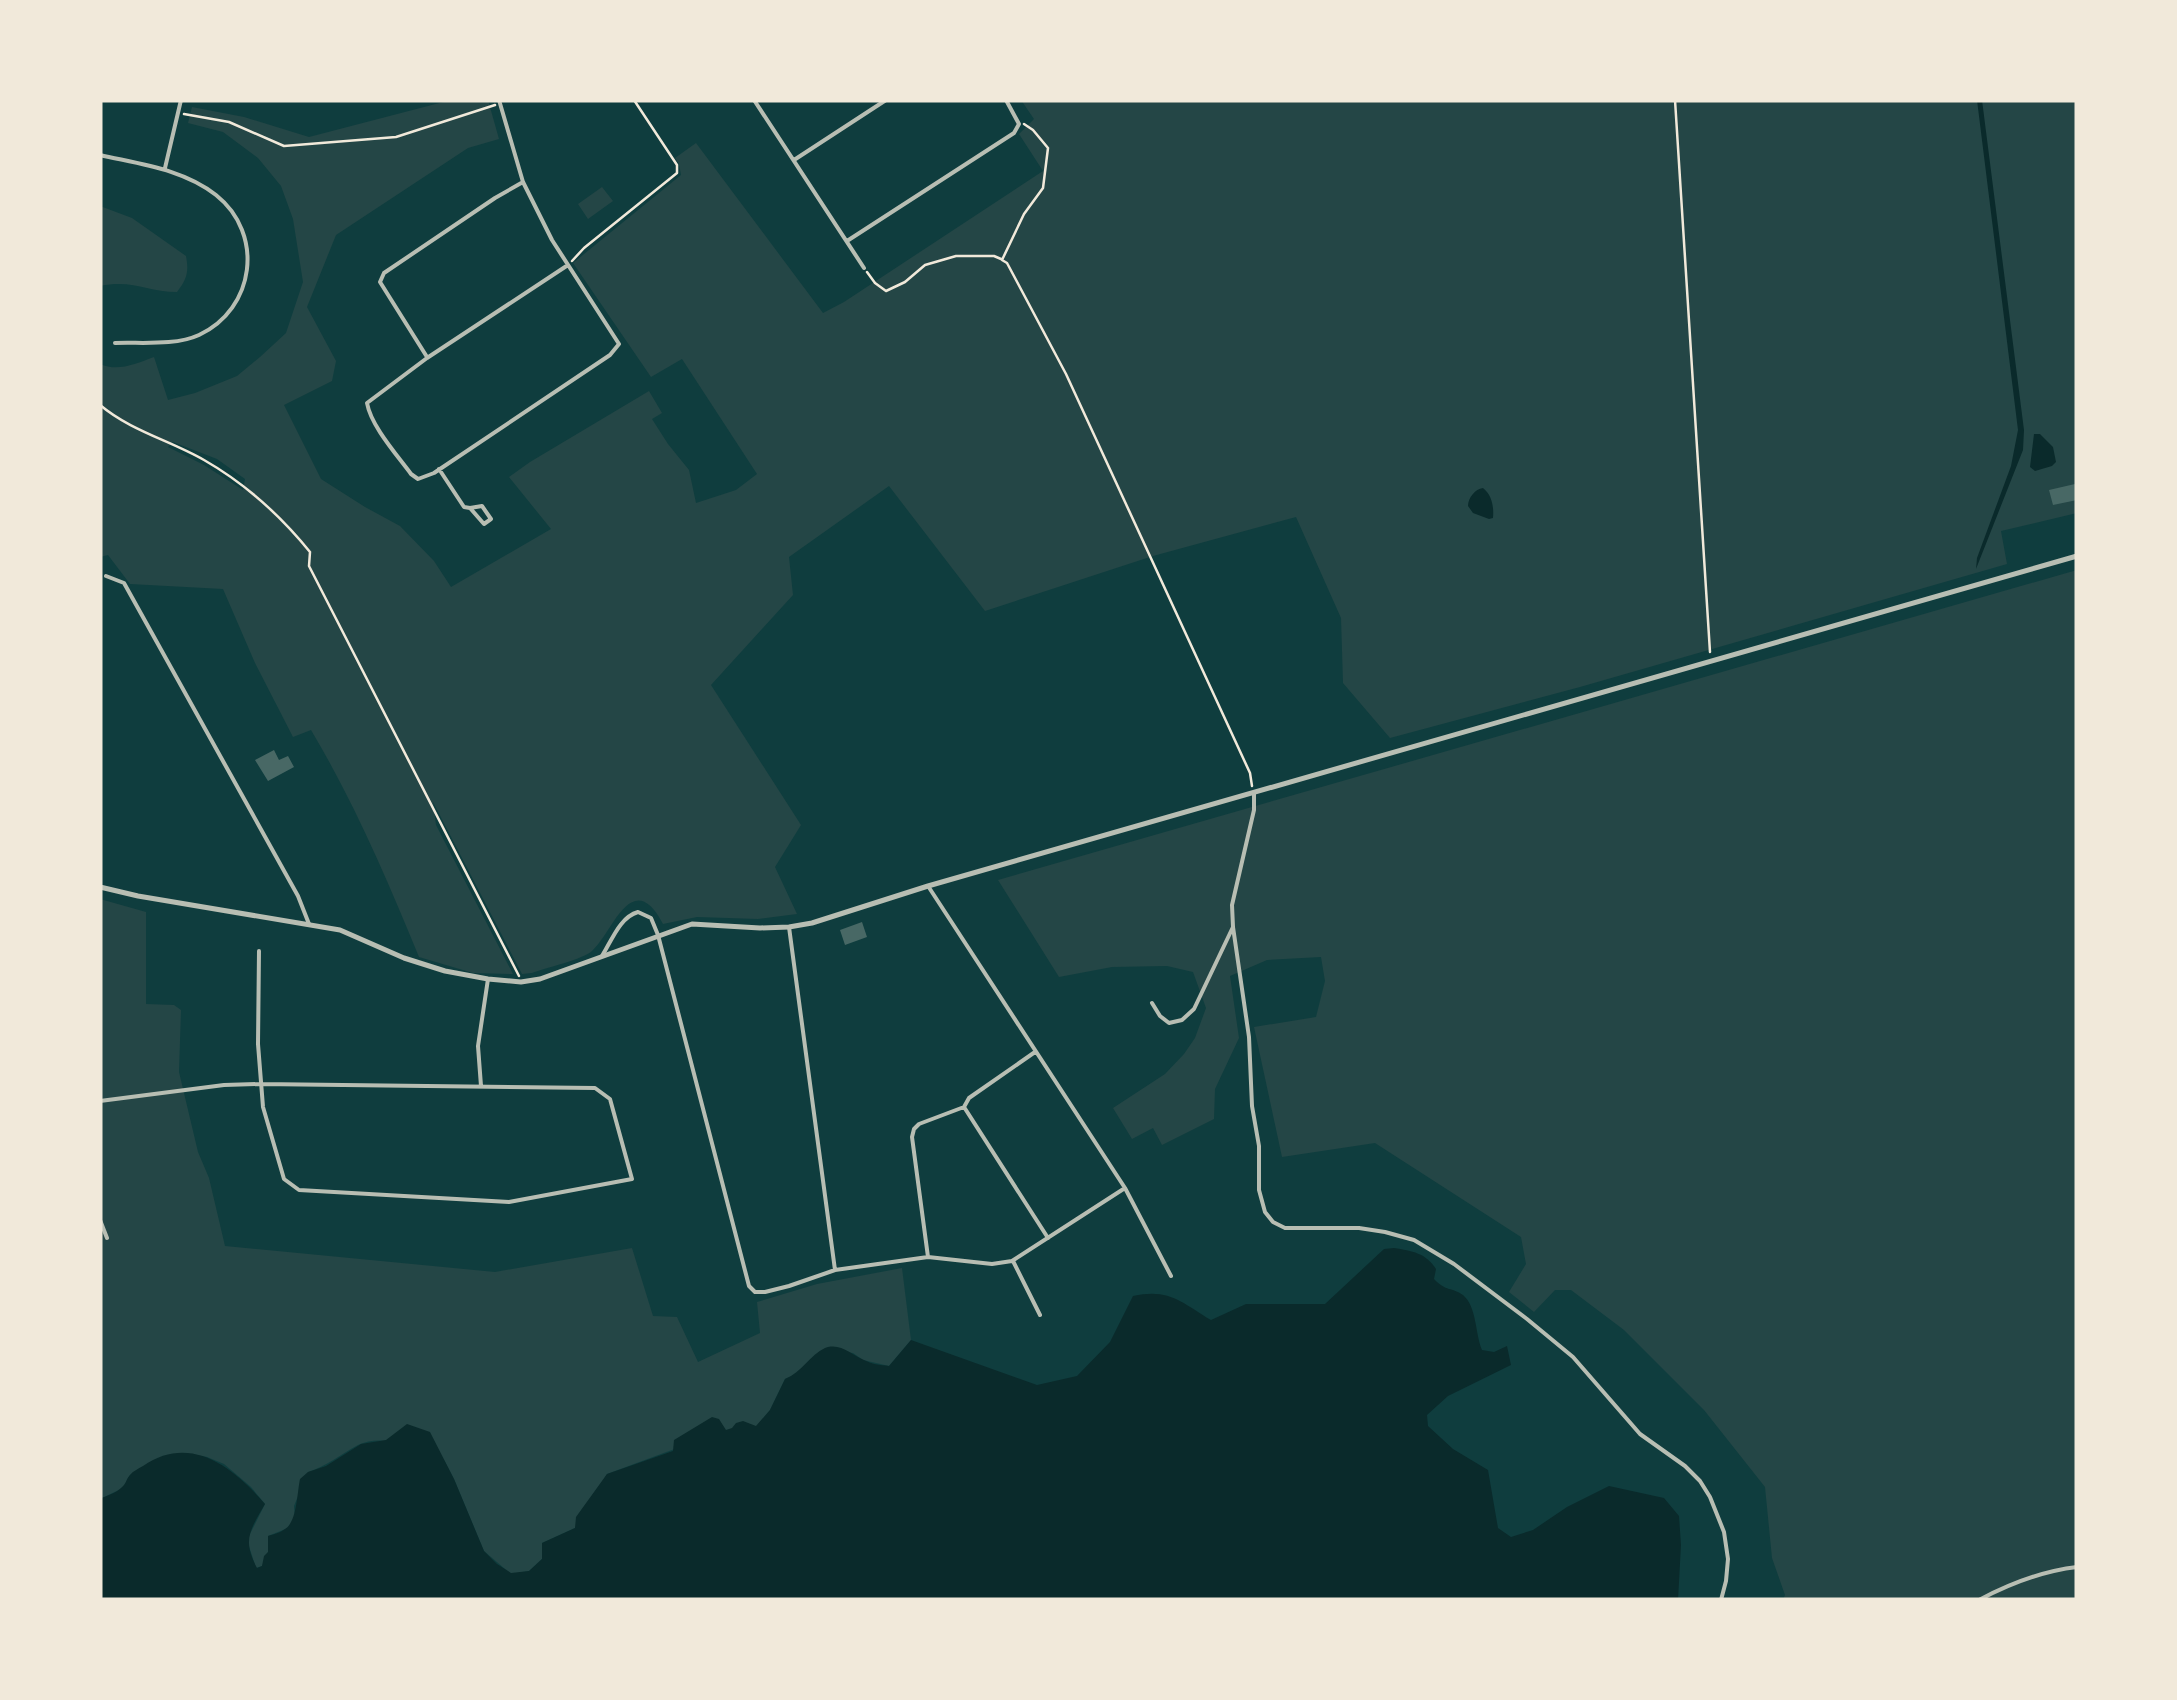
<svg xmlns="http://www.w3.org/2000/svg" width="2177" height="1700" font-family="Quicksand,sans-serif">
<rect width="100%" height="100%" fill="#0f3d3e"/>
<path fill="#244646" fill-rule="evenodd" d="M 451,100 L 488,100 L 499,139 L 468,148 L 336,235 L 307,307 L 336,361 L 332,381 L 284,405 L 321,479 L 365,507 L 400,526 L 434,561 L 451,587 L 551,529 L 509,477 L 530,462 L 649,391 L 662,413 L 652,419 L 668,444 L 689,470 L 696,503 L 736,490 L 757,474 L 682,359 L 651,377 L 573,263 L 681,175 L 679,164 L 675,158 L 696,143 L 823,313 L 844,302 L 1043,171 L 1019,134 L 1034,119 L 1021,100 L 2077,100 L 2077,513 L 2001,531 L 2007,564 L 1580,687 L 1390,738 L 1343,683 L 1341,618 L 1296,517 L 1153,556 L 985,611 L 889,486 L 789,557 L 793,595 L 711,685 L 801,825 L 775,867 L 797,914 L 758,919 L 697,917 L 663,924 C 632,865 612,934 592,951 C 584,959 545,968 532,973 L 522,974 L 433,802 L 436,825 L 513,974 L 473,973 L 419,957 C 387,879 354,802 311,730 L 293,737 L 255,663 L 223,589 L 130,584 L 108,555 L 100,557 L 100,364 C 118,372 135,364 154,357 L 168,400 L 195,393 L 237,376 L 260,357 L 286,333 L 303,282 L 293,219 L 281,186 L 258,158 L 223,132 L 188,123 L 192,107 L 244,117 L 309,137 ZM 173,442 L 217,459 L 245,479 L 243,490 L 204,465 L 168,447 Z
M 602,187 L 613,201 L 588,219 L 578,204 Z
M 100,206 L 132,218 L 186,256 C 189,272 187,279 177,292 C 147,292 133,279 100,286 Z
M 2077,570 L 2077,1600 L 1783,1600 L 1785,1595 L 1772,1558 L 1765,1487 L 1704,1410 L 1624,1330 L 1571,1290 L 1555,1290 L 1534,1312 L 1509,1292 L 1526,1264 L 1521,1237 L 1375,1143 L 1282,1157 L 1254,1027 L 1316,1017 L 1325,981 L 1321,957 L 1267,960 L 1230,976 L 1239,1038 L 1215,1089 L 1214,1119 L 1162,1145 L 1153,1128 L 1132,1139 L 1113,1108 L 1165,1074 L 1184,1054 L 1195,1038 L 1206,1008 L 1193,972 L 1167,966 L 1112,967 L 1059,977 L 998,880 Z
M 100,899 L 146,912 L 146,1004 L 174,1005 L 181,1010 L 179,1072 L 198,1152 L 209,1178 L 225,1246 L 495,1272 L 632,1248 L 653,1316 L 677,1317 L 698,1362 L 760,1333 L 757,1302 L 817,1284 L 902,1268 L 911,1340 L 889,1366 L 863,1360 L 853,1353 L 824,1349 L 797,1374 L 785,1379 L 770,1410 L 756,1427 L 726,1430 L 607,1474 L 575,1528 L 542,1543 L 542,1559 L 529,1571 L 511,1574 L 484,1551 L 454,1479 L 444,1460 C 418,1451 386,1432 358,1445 C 341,1454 327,1466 308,1472 L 294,1506 L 295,1518 L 288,1528 L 268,1536 L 268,1552 L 262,1566 L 256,1568 L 247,1540 L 265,1504 L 251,1487 L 224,1464 L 207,1457 L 184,1453 L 130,1475 L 123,1488 L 100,1499 Z"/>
<path fill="#0a2a2b" d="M 1977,100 L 1982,100 L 2024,430 L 2023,450 L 1976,569 L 1977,558 L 2011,466 L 2018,430 Z
M 2034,434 L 2040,434 L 2053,447 L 2056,462 L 2052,466 L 2035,471 L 2030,467 Z
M 1483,488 C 1492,495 1494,507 1493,518 L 1489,519 L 1473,513 L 1468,506 C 1468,498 1475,489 1483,488 Z
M 1394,1248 C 1412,1251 1426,1253 1436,1269 L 1434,1279 C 1446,1292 1452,1287 1463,1295 C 1477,1307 1475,1333 1482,1350 L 1494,1352 L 1507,1346 L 1511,1365 L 1448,1396 L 1427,1415 L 1428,1426 L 1453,1449 L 1488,1470 L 1498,1528 L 1511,1537 L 1533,1530 L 1567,1507 L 1609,1486 L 1664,1498 L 1679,1516 L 1681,1545 L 1678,1600 L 100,1600 L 100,1499 C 106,1496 116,1493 121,1488 C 127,1483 125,1481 130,1475 C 133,1471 138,1469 143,1466 C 191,1433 234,1468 265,1504 C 250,1530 242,1540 257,1568 L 262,1566 L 264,1556 L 268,1552 L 268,1536 C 274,1534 280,1533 285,1529 C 297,1522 297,1493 300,1479 L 308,1472 L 326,1466 L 361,1444 L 386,1440 L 407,1424 L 430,1432 L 454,1479 L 484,1551 L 497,1564 L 511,1573 L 529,1571 L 542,1559 L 542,1543 L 575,1528 L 576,1517 L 607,1474 L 673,1451 L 674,1440 L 712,1417 L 719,1419 L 726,1430 L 732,1428 L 736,1423 L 743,1421 L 756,1426 L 770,1410 L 785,1379 C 802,1372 810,1355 825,1348 C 840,1342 852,1355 864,1360 C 871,1364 880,1365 889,1366 L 911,1340 L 1037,1385 L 1077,1376 L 1110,1342 L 1133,1296 C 1169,1288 1181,1302 1211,1320 L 1246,1304 L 1325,1304 L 1384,1249 Z"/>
<path fill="#486865" d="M 2075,484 L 2077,500 L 2053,505 L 2049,490 Z
M 274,750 L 279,760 L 288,756 L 294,767 L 268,781 L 255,760 Z
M 862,922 L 867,937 L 845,945 L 840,930 Z"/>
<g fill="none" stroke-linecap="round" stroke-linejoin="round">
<path stroke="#f1e9da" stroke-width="2.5" d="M 1675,100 L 1710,652
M 184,114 L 229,122 L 284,146 L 396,137 L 495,105
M 1024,124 L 1033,130 L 1048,148 L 1043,188 L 1024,214 L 1002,260 L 1007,263 L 1066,374 L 1250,773 L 1252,786
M 572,261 L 584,248 L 677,173 L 677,165 L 634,100
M 867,272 L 875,283 L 886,291 L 905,282 L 925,265 L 956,256 L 994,256 L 1001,259
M 100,405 C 131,431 169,440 204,460 C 246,484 280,515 310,552 L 309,566 L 519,976"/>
<path stroke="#b8beb3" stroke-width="4" d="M 499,100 L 523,182 L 552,240 L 619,344 L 610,355 L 434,473 L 418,479 L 411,474 C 397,455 371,426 367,403 L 427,358 L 568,265
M 754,100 L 864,268
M 100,155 C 139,164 183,169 216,195 C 265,234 255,309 199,335 C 175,346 141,342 115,343
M 794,160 L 886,100
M 165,168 L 181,100
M 847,241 L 1014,133 L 1019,124 L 1006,100
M 427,357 L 380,282 L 384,273 L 495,198 L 523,182
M 439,469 L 464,507 L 470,508 L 484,524 L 491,519 L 482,506 L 470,508
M 106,576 L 124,583 L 298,896 L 309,924
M 1254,793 L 1254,810 L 1232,905 L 1233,927 L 1249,1037 L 1252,1106 L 1259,1146 L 1259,1190 L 1265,1212 L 1273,1222 L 1285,1228 L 1359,1228 L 1385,1232 L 1414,1240 L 1454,1264 L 1527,1319 L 1573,1357 L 1640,1434 L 1685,1466 L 1700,1481 L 1710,1497 L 1724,1532 L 1728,1559 L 1726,1581 L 1721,1600
M 928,886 L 1125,1188
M 789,927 L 835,1270
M 602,956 C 612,940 620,917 638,912 L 651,918 L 658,935 L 749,1286 L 755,1292 L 765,1292 L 789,1286 L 835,1270 L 928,1257 L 992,1264 L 1012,1261 L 1125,1188 L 1171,1276
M 1152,1003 L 1160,1016 L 1169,1023 L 1182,1020 L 1194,1009 L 1233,927
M 481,1086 L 478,1046 L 488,979
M 100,1101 L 224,1085 L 260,1084 L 595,1088 L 610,1099 L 632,1179 L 509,1202 L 299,1190 L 284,1179 L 263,1107 L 258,1044 L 259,951
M 964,1107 L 1048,1238
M 100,1220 L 107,1238
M 928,1257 L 912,1137 L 914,1129 L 919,1124 L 964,1107 L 969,1098 L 1035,1052
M 1013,1261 L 1040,1315
M 1979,1600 C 2009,1584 2043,1571 2077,1567"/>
<path stroke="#b8beb3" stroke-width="5" d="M 100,887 L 138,896 L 340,930 L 404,958 L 445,971 L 488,979 L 521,982 L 540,979 L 692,924 L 760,928 L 789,927 L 812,923 L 928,886 L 2077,556"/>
</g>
<rect width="2177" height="1700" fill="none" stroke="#f1e9da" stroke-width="205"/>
</svg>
